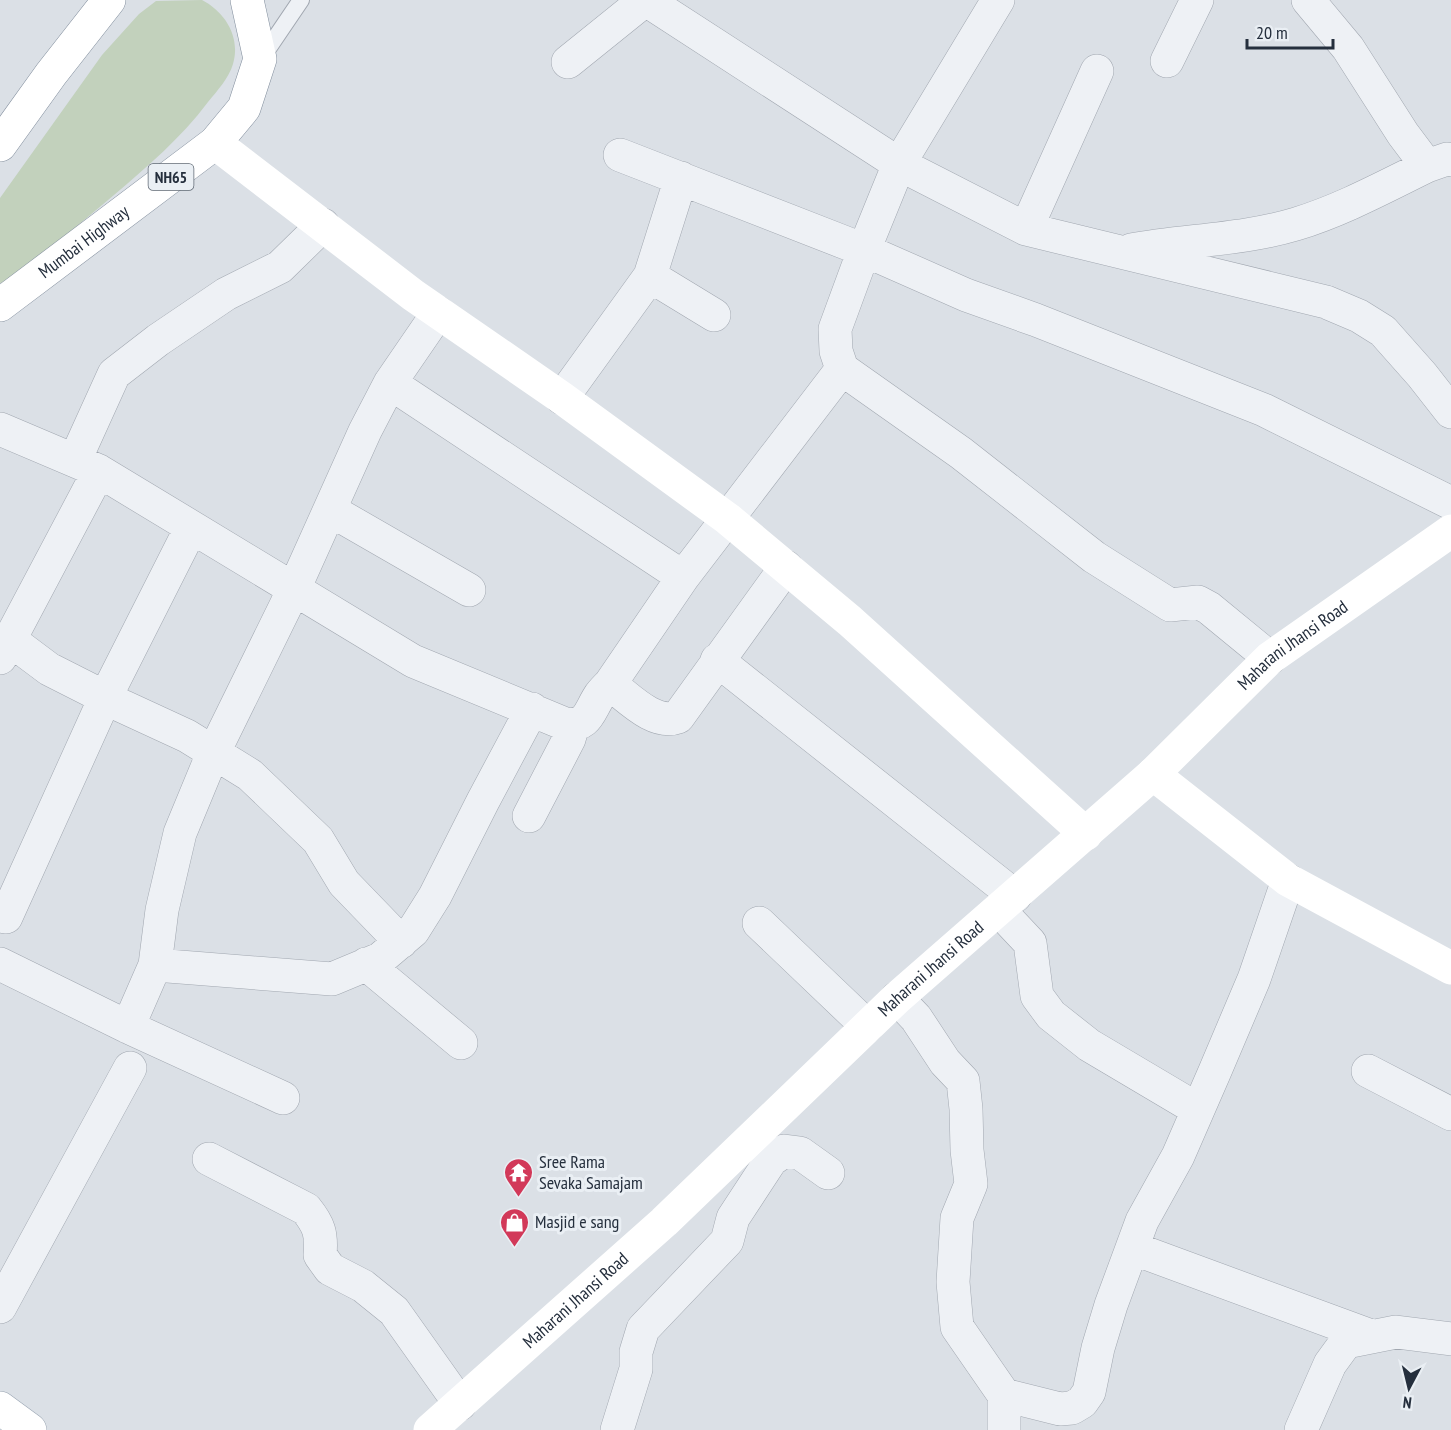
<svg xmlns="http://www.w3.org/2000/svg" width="1451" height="1430" font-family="'PT Sans Narrow',sans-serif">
<rect width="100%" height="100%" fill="#dbe0e6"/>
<path fill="#c2d1bc" d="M 202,0 C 225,12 241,37 233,64 C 229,78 217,91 208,102 C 181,138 148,166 114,195 C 84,220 53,246 23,271 L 7,282 L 0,283 L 0,198 L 102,55 L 139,14 L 156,1 Z"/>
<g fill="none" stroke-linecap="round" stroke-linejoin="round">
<defs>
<path id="lane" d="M 261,59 L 301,0"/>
<path id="street" d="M 646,0 L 899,164 L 1026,229 L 1326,302 L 1359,316 L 1383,331 L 1422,375 L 1451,412
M 998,0 L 899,164 L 864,250 L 966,295 L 1036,320 L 1264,410 L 1451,503
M 1308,0 L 1348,48 L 1403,134 L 1427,166 L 1447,159 L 1451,160
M 1167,61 L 1197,0
M 568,62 L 645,0
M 1026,229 L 1097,71
M 1131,250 C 1185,240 1243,240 1296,224 C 1342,210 1384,187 1427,166
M 650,276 L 714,315
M 842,369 L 961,453 L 1094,557 L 1170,605 L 1198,602 L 1209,608 L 1270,658
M 390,383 L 683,577
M 562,398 L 650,276 L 681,178
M 0,429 L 99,471 L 413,661 L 565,724 C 589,727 589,711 600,695 C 603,691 607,687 610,684 C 628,697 654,726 678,717 L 786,567
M 75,460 L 114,374 L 158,340 L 226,294 L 280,267 L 323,225
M 330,510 L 469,590
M 9,639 L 49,669 L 122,706 L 187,736 L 250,775 L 318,840 L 344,883 L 401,942
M 0,658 L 99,471
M 717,660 L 1015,896
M 610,684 L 683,577 L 842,369 L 836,351 L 835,329 L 864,250 L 620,155
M 529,816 L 569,739 L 573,725
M 999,910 L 1030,943 L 1037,996 L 1051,1015 L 1089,1045 L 1197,1109
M 0,916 L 6,917 L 105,698 L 191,528
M 759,923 L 867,1026
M 0,964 L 128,1027 L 283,1098
M 366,964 L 461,1043
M 155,965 L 332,979 L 380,959 L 413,931 L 435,896 L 483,801 L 532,709
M 897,998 L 916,1018 L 945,1062 L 963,1081 L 966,1109 L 967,1150 L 971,1184 L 957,1218 L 953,1282 L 957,1327 L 1004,1395
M 128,1027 L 155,965 L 162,910 L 180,833 L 211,758 L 294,589 L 365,431 L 390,383 L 438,313
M 1368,1071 L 1451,1114
M 209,1159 L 306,1209 C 319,1225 322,1234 320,1255 L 330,1269 L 363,1286 L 394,1311 L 460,1404
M 1132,1248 L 1371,1336
M 0,1307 L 130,1068
M 617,1430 L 636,1369 L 636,1352 L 643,1329 L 727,1241 L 733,1218 L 771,1160 L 784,1151 L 800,1153 L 828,1173
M 1004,1430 L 1004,1395 L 1060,1409 L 1072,1408 L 1082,1402 L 1089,1392 L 1098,1348 L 1111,1305 L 1142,1221 L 1178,1156 L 1215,1071 L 1254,979 L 1288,880
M 1301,1430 L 1330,1364 L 1346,1342 L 1396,1332 L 1451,1339"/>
<path id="primary" d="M 0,1408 L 30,1430"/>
<g id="highway">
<path d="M 0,145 L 51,74 L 109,0"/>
<path id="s2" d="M 0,305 L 215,143 L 244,108 L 260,59 L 247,0"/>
</g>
</defs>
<use href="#lane" stroke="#a1a7b0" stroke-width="18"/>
<use href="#street" stroke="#a1a7b0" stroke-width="34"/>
<use href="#primary" stroke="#9aa5b2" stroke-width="34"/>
<use href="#highway" stroke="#828e9d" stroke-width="34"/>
<use href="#lane" stroke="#eef1f5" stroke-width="16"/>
<use href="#street" stroke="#eef1f5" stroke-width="33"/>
<g stroke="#fff" stroke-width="33">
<path d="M 215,143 L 413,295 L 562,398 L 728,519 L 850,621 L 1086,834"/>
<path d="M 1153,774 L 1288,880 L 1451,968"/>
<path id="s1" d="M 430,1430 L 664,1222 L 897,998 L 1153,774 L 1270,658 L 1451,531"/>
</g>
<use href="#primary" stroke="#fff" stroke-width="33"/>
<use href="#highway" stroke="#fff" stroke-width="33"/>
</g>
<defs>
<symbol id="temple-pin" viewBox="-11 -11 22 30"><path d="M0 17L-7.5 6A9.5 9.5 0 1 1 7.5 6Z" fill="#d23959" stroke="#eaeff4"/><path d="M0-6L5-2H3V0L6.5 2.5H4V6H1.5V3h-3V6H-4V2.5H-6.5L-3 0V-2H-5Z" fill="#fff"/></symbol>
<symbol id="shop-pin" viewBox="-11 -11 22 30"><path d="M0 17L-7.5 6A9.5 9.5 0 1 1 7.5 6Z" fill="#d23959" stroke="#eaeff4"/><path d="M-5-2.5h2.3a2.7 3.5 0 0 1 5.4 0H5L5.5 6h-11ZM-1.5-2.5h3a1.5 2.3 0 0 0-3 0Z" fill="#fff"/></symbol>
</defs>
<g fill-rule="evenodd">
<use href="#temple-pin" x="502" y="1156" width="33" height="45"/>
<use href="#shop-pin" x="498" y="1206" width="33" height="45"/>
</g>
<g text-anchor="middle" stroke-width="6" stroke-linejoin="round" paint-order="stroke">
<rect fill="#eaeff4" stroke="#606974" stroke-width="1.5" x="148.5" y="164" width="45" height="26" rx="4.5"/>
<g font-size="16" font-weight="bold" fill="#252f3d">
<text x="171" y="183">NH65</text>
</g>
<g font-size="18" fill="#252f3d" stroke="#eaeff4">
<text dy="6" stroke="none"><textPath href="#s2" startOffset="105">Mumbai Highway</textPath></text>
<text dy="6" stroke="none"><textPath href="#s1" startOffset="1167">Maharani Jhansi Road</textPath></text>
<text dy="6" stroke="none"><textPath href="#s1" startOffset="681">Maharani Jhansi Road</textPath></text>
<text dy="6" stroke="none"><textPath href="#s1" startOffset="195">Maharani Jhansi Road</textPath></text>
</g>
<g font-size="18" fill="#252f3d" stroke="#eaeff4" text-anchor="start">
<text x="539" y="1168">Sree Rama<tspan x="539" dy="21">Sevaka Samajam</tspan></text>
<text x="535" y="1228">Masjid e sang</text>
</g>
</g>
<g transform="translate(1409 1388) rotate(187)" stroke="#eaeff4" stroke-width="4.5" paint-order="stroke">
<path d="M0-4.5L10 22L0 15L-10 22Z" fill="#252f3d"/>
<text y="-9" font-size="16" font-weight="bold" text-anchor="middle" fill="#252f3d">N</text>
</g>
<path d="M1247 39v9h86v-9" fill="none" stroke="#252f3d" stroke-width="3"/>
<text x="1256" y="39" font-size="18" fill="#252f3d" stroke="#eaeff4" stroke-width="4.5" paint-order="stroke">20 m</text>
</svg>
